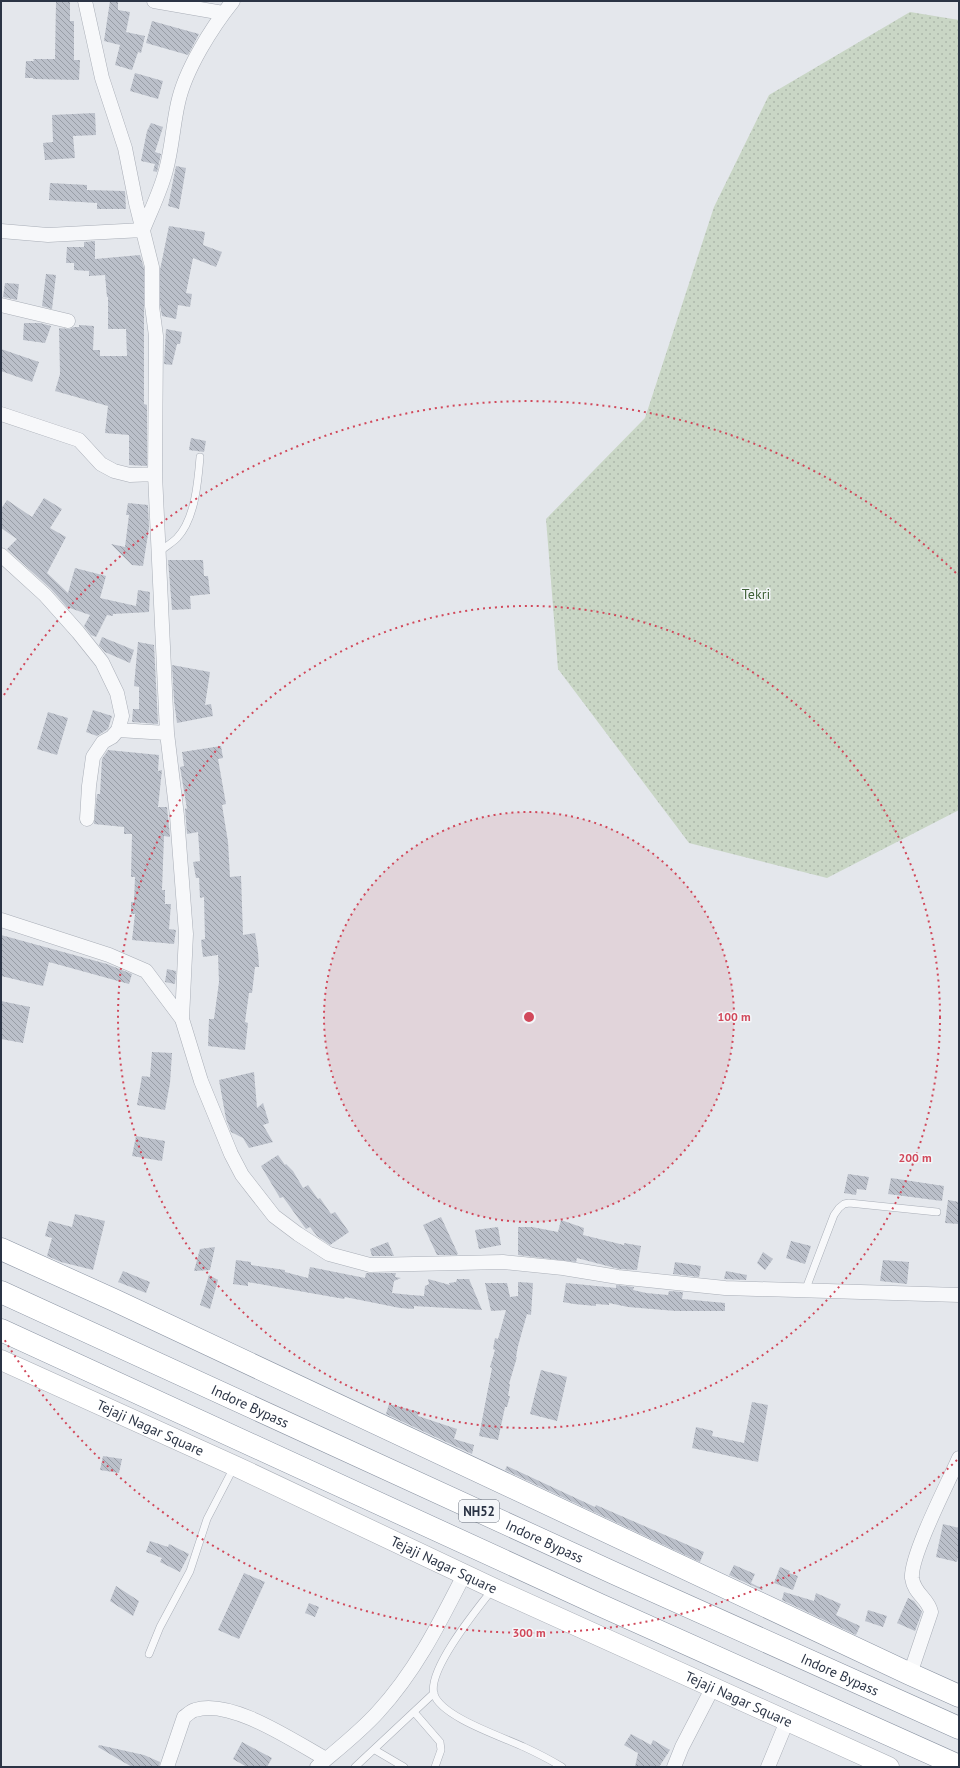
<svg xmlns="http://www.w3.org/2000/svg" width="960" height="1768" font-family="'PT Sans',sans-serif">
<defs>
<pattern id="grass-dots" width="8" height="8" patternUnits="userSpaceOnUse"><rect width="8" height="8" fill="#c9d6c5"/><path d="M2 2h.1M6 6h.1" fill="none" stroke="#adb8ab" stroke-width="1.8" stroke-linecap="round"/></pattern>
<pattern id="building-back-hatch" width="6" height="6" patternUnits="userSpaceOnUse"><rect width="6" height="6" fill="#bbc0ca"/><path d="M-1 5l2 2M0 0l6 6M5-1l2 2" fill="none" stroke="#989da6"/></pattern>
</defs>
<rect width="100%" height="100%" fill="#e4e7ec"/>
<path fill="url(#grass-dots)" d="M 910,12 L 959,20 L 959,810 L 827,878 L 689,843 L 558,669 L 546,519 L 645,418 L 714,207 L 769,95 Z"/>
<path fill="url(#building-back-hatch)" d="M 56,1 L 70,1 L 70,21 L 74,21 L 74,60 L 80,60 L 79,80 L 33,79 L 33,78 L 25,78 L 26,61 L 34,61 L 33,59 L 55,59 Z
M 110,1 L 118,1 L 118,10 L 130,12 L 126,32 L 145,36 L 141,53 L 138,52 L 132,70 L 115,65 L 120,45 L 104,41 Z
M 152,21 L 199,34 L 188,55 L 146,43 Z
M 135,73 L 163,81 L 158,99 L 130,91 Z
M 95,113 L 96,135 L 73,136 L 75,158 L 45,160 L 43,143 L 53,142 L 52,115 Z
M 151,123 L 163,127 L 155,152 L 161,154 L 157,172 L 153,171 L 155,164 L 141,161 L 147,131 Z
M 176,166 L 186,168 L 179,209 L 168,206 Z
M 50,183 L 87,185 L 87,190 L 125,191 L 126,209 L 97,209 L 97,203 L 49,200 Z
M 169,226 L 205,232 L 203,245 L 222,252 L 216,267 L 193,258 L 186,293 L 192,294 L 190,307 L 178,305 L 176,319 L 162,316 L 160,305 L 160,270 Z
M 95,241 L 95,259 L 140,255 L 144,268 L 144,404 L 147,405 L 147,466 L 129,465 L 129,435 L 105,433 L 108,406 L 55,391 L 60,374 L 59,328 L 70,329 L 74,327 L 79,327 L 79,325 L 94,326 L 93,350 L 100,350 L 100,356 L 127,356 L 126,329 L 108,329 L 108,297 L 107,297 L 105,275 L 89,276 L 89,271 L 74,270 L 74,263 L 66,263 L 67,247 L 84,247 L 84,242 Z
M 46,274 L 56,275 L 52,309 L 42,306 Z
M 5,283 L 19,284 L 17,300 L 3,297 Z
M 24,323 L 40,323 L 51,326 L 45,343 L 23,340 Z
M 166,329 L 182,332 L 180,344 L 177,344 L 172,365 L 164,364 Z
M 1,349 L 39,362 L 32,382 L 1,371 Z
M 191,438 L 206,441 L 204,452 L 189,450 Z
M 44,498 L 62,509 L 50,528 L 66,537 L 47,573 L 68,593 L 75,568 L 106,576 L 100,598 L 136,606 L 138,590 L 150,592 L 149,612 L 113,614 L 113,616 L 107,615 L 96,637 L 91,635 L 84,626 L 90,615 L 67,607 L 51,589 L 7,549 L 17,539 L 1,528 L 1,509 L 7,500 L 32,517 Z
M 128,503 L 148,505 L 149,528 L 143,566 L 132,565 L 111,544 L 125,547 L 129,515 L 126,515 Z
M 168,560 L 203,560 L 204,576 L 208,576 L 210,594 L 190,596 L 191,609 L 172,610 Z
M 102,637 L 134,650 L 130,663 L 105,652 L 99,645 Z
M 138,642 L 154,645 L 158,724 L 132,722 L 133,709 L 139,709 L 139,687 L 134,686 Z
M 172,665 L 210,672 L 205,705 L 211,704 L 213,716 L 177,723 L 174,701 Z
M 93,710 L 112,716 L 108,729 L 97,736 L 86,732 Z
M 48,712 L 68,718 L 57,755 L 37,749 Z
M 221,746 L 223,758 L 218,759 L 226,804 L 222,805 L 228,842 L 230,877 L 241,876 L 243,935 L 255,933 L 258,952 L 259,967 L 255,967 L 252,993 L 249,993 L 245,1022 L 248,1023 L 245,1050 L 208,1046 L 209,1019 L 214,1019 L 219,982 L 218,955 L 203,957 L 201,940 L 205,939 L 204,897 L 200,898 L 199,878 L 196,878 L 193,862 L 200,861 L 198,832 L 187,834 L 185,808 L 187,809 L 180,767 L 184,766 L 182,752 Z
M 108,750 L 159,755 L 158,771 L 162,770 L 158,807 L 167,807 L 170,837 L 164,836 L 162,890 L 165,890 L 165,904 L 171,904 L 169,929 L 176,930 L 174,944 L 132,940 L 135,914 L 131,914 L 131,902 L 134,902 L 135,877 L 131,877 L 132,834 L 124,834 L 124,827 L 94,824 L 97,794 L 100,794 L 102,759 Z
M 1,935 L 107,964 L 132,974 L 129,984 L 49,962 L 43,986 L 1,976 Z
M 167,969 L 176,971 L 175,984 L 165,982 Z
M 1,1001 L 30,1007 L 23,1043 L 1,1039 Z
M 152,1052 L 172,1053 L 170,1083 L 165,1110 L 137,1105 L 142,1076 L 150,1077 Z
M 254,1072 L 257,1108 L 263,1103 L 269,1123 L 263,1125 L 273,1142 L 249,1148 L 243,1138 L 231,1132 L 226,1119 L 219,1080 Z
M 136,1136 L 165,1141 L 162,1161 L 132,1156 Z
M 278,1155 L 285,1165 L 286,1164 L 293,1171 L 303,1188 L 308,1185 L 318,1199 L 320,1198 L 331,1214 L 335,1212 L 349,1232 L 330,1245 L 317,1236 L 310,1227 L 306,1229 L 283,1197 L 280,1198 L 261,1166 Z
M 848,1174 L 869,1177 L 866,1190 L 857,1189 L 856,1195 L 844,1193 Z
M 891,1178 L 944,1186 L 942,1201 L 888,1194 Z
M 948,1200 L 959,1202 L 959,1224 L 945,1223 Z
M 75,1214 L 105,1221 L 93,1270 L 61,1262 L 47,1256 L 52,1238 L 45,1236 L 49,1221 L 72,1227 Z
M 441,1217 L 458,1254 L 456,1255 L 437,1255 L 423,1225 Z
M 561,1220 L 584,1228 L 583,1235 L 624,1245 L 624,1243 L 641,1246 L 637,1270 L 619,1269 L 577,1258 L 576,1262 L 518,1255 L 518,1227 L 532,1227 L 558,1232 Z
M 498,1227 L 501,1245 L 479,1249 L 475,1230 Z
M 791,1241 L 811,1246 L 805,1264 L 786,1258 Z
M 388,1242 L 394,1256 L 372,1256 L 370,1249 Z
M 215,1247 L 210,1270 L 194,1271 L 200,1249 Z
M 763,1252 L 773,1259 L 765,1270 L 757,1263 Z
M 236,1260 L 251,1262 L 251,1265 L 285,1270 L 285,1272 L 308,1278 L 310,1267 L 365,1278 L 366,1273 L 396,1273 L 395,1277 L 401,1278 L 394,1281 L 392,1293 L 411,1295 L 424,1296 L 425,1286 L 429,1284 L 428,1279 L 450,1285 L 449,1283 L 456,1282 L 457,1279 L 469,1279 L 482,1310 L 414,1306 L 414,1309 L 400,1308 L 345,1297 L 344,1299 L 248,1282 L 248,1286 L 233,1284 Z
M 883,1260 L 909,1262 L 907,1284 L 880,1281 Z
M 675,1262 L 701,1266 L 699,1277 L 673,1274 Z
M 123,1271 L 150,1282 L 146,1293 L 118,1282 Z
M 726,1271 L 747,1275 L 746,1280 L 724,1279 Z
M 209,1275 L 218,1280 L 210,1309 L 200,1305 Z
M 518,1282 L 533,1283 L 531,1315 L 527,1314 L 518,1346 L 516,1357 L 517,1357 L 509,1384 L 510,1384 L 508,1396 L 510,1396 L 507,1407 L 505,1407 L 498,1440 L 479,1436 L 492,1368 L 490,1367 L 495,1350 L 493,1349 L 495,1338 L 498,1339 L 506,1310 L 491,1311 L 485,1283 L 507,1283 L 510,1297 L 518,1296 Z
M 566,1283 L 616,1288 L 616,1285 L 634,1287 L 633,1290 L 646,1293 L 668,1295 L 669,1291 L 683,1292 L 682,1299 L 725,1303 L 725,1311 L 676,1311 L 628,1307 L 609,1303 L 609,1305 L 596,1304 L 596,1306 L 574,1304 L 563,1302 Z
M 541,1370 L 567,1377 L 557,1421 L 530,1414 Z
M 752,1402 L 768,1405 L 758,1462 L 692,1448 L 696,1427 L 713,1431 L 712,1436 L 744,1443 Z
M 389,1404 L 419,1412 L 418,1416 L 457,1429 L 454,1439 L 474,1445 L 472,1454 L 386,1414 Z
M 103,1456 L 122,1459 L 119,1473 L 100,1470 Z
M 507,1466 L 595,1507 L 596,1505 L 704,1552 L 700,1562 L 505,1470 Z
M 943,1524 L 959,1528 L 959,1553 L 957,1562 L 936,1557 Z
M 150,1541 L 168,1547 L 169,1544 L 189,1554 L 180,1572 L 160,1562 L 162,1558 L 146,1552 Z
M 734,1565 L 755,1574 L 751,1583 L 763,1589 L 762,1590 L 729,1575 Z
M 780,1567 L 790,1571 L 789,1573 L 798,1576 L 793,1590 L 774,1583 Z
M 244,1573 L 265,1582 L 239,1639 L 218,1630 Z
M 116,1586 L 139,1601 L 133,1616 L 110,1601 Z
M 784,1592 L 814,1601 L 816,1593 L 841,1604 L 836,1615 L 860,1626 L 856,1635 L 782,1600 Z
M 908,1598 L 914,1601 L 922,1612 L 915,1631 L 897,1623 Z
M 309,1603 L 319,1607 L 315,1617 L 305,1613 Z
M 868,1610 L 887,1616 L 883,1627 L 865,1621 Z
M 631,1734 L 651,1745 L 653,1740 L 670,1750 L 659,1767 L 635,1767 L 638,1753 L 624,1745 Z
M 242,1742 L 272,1758 L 267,1767 L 247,1767 L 233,1759 Z
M 99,1745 L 144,1755 L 160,1762 L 159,1767 L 132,1767 L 98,1747 Z"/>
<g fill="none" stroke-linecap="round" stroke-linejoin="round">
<defs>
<path id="lane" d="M 159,552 C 165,547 172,543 177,538 C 195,519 198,482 200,457
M 805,1291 L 834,1215 L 839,1208 L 844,1204 L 849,1203 L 937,1212
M 492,1590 C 477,1609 427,1670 434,1694 C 441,1717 503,1737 524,1747 C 537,1753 549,1759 562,1767
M 149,1654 L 160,1627 L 190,1571 L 207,1519 L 234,1467
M 414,1712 L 440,1742 L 441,1750 L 435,1767
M 375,1750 L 404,1767
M 355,1767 L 434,1693"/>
<path id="street" d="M 85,1 L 102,78 L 125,148 L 136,203 L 152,267 L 152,306 L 156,336 L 155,474 L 167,733 L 177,816 L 186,934 L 182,1019 L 201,1081 L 231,1154 L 242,1175 L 274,1216 L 298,1234 L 329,1254 L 370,1265 L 503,1262 L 563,1268 L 618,1277 L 725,1288 L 959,1295
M 154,1 L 223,13
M 1,231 L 48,235 L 143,230 C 151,210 161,190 166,170 C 172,148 173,125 178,103 C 185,70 212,27 233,1
M 1,305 L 68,321
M 1,414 L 79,440 L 101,464 L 114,471 L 130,475 L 155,474
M 1,555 L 45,595 L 78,632 L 102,662 L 117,693 L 122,716 L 118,730 L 112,737 L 103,742 L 93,757 L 89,786 L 87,819
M 118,730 L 167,733
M 1,920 L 109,955 L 146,971 L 182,1019
M 910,1674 L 931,1612 C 928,1598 914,1594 912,1578 C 910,1556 949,1481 959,1458
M 167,1767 L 184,1717 C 187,1715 191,1711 195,1710 C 231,1698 295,1742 326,1759
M 317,1767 C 338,1749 360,1732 378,1712 C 416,1671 440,1622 465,1573
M 674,1767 L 682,1747 L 713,1687
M 768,1767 L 787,1721"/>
<g id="secondary">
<path id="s1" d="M 1,1360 L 235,1466 L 493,1588 L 889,1767"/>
</g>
<g id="highway">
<path d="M 1,1249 L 114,1300 L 910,1674 L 959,1696"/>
<path id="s2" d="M 1,1292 L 616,1574 L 959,1728"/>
<path d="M 1,1330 L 600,1605 L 959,1766"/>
</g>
</defs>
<use href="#lane" stroke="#a9aeb7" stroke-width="8"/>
<use href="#street" stroke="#a9aeb7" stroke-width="15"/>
<use href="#secondary" stroke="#a9aeb7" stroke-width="21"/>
<use href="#highway" stroke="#8b94a3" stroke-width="23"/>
<use href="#lane" stroke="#f7f8fa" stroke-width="7"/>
<use href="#street" stroke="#f7f8fa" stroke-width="14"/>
<use href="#secondary" stroke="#fff" stroke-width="20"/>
<use href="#highway" stroke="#fff" stroke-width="22"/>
</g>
<circle cx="529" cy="1017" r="205" fill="#d1495b" fill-opacity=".12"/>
<g fill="none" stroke="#d1495b" stroke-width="2" stroke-dasharray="2 4">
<circle cx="529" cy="1017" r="205"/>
<circle cx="529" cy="1017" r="411"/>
<path d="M957 1460A616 616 0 0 1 4 1339M4 695A616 616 0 0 1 957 574"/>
</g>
<g text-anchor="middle" stroke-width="3" stroke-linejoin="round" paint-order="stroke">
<rect fill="#f4f6f9" stroke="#676e7b" stroke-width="1" x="459" y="1500" width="40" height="22" rx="3"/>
<g font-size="13" font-weight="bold" fill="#2b3445">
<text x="479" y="1516">NH52</text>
</g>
<g font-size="14" fill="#3f6138" stroke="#f4f6f9">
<text x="756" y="599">Tekri</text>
</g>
<g font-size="14" fill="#2b3445" stroke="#f4f6f9">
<text dy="5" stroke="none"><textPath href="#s2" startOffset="274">Indore Bypass</textPath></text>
<text dy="5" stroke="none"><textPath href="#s1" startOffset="164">Tejaji Nagar Square</textPath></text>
<text dy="5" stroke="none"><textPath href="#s2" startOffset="598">Indore Bypass</textPath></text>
<text dy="5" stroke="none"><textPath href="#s1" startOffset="488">Tejaji Nagar Square</textPath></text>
<text dy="5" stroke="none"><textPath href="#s2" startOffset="922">Indore Bypass</textPath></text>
<text dy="5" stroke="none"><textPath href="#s1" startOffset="812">Tejaji Nagar Square</textPath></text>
</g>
</g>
<circle cx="529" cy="1017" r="6" fill="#d1495b" stroke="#f4f6f9" stroke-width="2"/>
<g font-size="12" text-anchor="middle" font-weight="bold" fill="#d1495b" stroke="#f4f6f9" stroke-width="3" stroke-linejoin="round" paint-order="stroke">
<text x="734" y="1021">100 m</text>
<text x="915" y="1162">200 m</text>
<text x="529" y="1637">300 m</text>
</g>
<rect width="960" height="1768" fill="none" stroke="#2b3445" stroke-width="4"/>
</svg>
